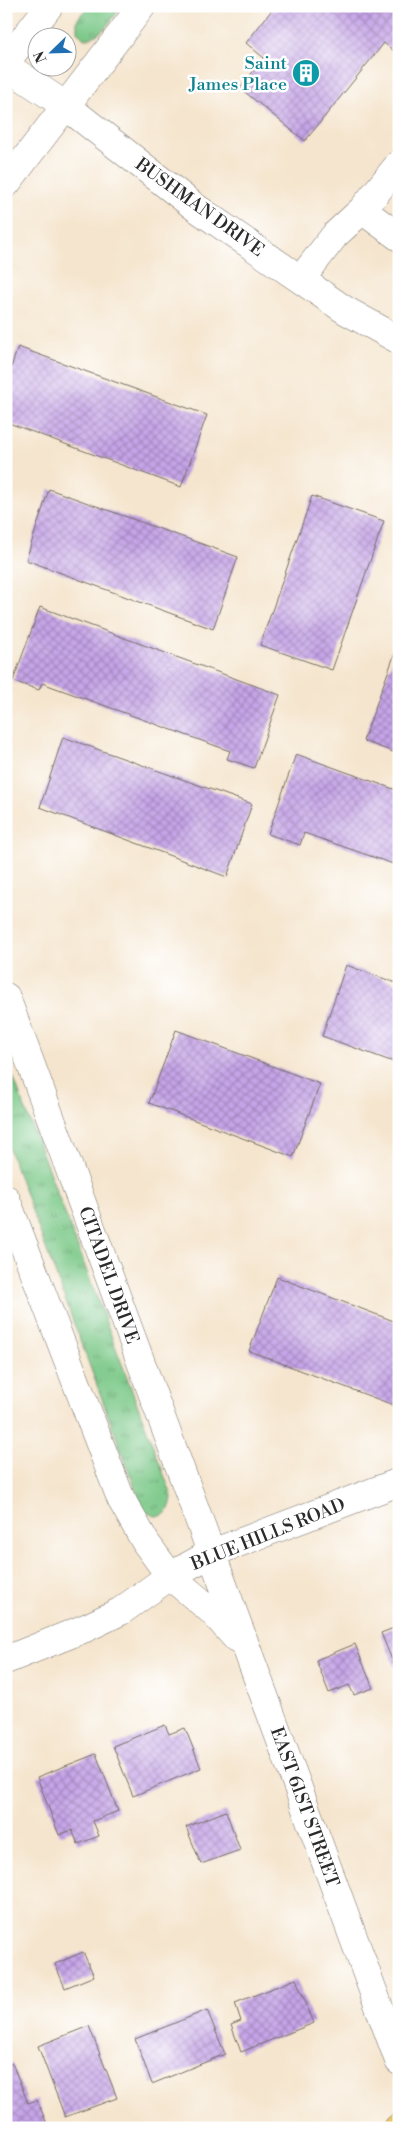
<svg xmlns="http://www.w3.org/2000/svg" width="405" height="2134" font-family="'Libre Bodoni',serif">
<defs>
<pattern id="grass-tufts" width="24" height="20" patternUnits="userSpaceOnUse" patternTransform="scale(1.25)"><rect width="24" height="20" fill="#7ac887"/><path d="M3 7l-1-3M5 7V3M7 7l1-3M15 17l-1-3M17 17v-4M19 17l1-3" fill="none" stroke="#64a36f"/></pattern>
<pattern id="building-cross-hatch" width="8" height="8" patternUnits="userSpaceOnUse" patternTransform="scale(1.25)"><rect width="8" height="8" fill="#c6a4e8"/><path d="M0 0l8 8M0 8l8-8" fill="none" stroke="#a186bc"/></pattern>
</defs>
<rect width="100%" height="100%" fill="#fff"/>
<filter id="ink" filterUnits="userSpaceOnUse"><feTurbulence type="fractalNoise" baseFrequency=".02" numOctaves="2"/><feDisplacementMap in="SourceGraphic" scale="10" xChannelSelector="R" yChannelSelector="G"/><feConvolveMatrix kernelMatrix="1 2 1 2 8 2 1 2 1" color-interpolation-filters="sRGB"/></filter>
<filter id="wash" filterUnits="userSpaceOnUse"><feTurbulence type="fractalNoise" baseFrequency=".0096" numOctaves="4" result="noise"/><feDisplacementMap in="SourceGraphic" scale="20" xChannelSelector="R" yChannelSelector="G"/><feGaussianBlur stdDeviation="1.12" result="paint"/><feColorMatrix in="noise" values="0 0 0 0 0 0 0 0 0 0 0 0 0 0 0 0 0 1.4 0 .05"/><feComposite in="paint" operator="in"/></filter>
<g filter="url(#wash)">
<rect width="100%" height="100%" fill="#f5e5ce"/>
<path fill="url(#grass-tufts)" stroke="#527a59" d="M 88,6 L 122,6 C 111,20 102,37 84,39 L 77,31 L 77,20 Z
M 6,1058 L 172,1496 C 171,1515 159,1523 143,1509 L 6,1141 Z"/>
<g id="blocks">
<path fill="url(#building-cross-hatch)" d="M 275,6 L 399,6 L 399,55 L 384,43 L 305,141 L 240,88 L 264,58 L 246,43 Z
M 18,347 L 207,415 L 181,487 L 6,422 L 6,382 Z
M 49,489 L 238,557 L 213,629 L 26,560 Z
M 312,496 L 384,521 L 332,670 L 260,645 Z
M 40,607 L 280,695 L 254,768 L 227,759 L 230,751 L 42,683 L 39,690 L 13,681 Z
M 399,642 L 399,754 L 363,741 Z
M 63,737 L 252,804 L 227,877 L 40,807 Z
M 296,754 L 399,791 L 399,866 L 304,833 L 300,845 L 268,834 Z
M 346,965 L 399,984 L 399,1064 L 322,1036 Z
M 176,1030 L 320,1084 L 293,1157 L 149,1103 Z
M 277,1277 L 399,1323 L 399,1400 L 396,1406 L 249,1351 Z
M 399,1626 L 399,1677 L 381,1633 Z
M 355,1644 L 373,1688 L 354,1695 L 349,1685 L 329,1693 L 316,1660 Z
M 165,1725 L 169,1734 L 185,1728 L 201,1768 L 133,1796 L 113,1746 Z
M 96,1754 L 118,1811 L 93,1821 L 99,1836 L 78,1844 L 72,1830 L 59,1835 L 37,1777 Z
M 226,1811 L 240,1850 L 201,1864 L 186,1827 Z
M 83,1952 L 94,1976 L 65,1988 L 55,1964 Z
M 296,1979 L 314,2023 L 241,2052 L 231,2025 L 241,2021 L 235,2003 Z
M 207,2010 L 225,2054 L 152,2084 L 135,2039 Z
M 89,2026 L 117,2098 L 65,2117 L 38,2046 Z
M 12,2063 L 28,2103 L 37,2100 L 47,2124 L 37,2128 L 6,2128 L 6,2066 Z"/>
</g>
</g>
<g filter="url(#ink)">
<use href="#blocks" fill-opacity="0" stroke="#726c64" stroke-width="1"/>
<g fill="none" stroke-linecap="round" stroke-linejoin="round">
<defs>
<path id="minor" d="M 6,62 L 49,6
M 6,66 L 66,106 L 195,207 L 345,310 L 399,340
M 6,184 L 142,6
M 362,210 L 399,237
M 301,279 L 335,235 L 362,210 L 399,164
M 6,997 L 399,2061
M 6,1199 L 121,1499 L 146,1543 L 170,1576 L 213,1612 L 236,1638
M 6,1660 L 88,1627 L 121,1611 L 170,1576 L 212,1553 L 399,1482"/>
<path id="major" d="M 398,2128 L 399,2128"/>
</defs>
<use href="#minor" stroke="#726c64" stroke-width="29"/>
<use href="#major" stroke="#726c64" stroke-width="29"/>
<use href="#minor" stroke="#fff" stroke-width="28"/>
<use href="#major" stroke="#e9c769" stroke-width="28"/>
</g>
</g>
<defs>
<symbol id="building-disc" viewBox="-11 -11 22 22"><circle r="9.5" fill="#0f9aa8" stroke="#fff"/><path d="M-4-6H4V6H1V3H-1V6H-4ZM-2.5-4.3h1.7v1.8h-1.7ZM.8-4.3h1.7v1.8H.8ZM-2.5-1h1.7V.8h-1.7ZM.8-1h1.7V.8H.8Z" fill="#fff"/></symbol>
</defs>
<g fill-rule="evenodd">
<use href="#building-disc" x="290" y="57" width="32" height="32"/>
</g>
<g text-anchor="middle" stroke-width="5" stroke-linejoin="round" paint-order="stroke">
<g font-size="18" fill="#0d838f" stroke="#fff" text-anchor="end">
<text x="287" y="69">Saint<tspan x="287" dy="21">James Place</tspan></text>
</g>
<g font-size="18" fill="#2b2b2b" stroke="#fff">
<text transform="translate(200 207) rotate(36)" y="6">BUSHMAN DRIVE</text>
<text transform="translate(109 1275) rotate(70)" y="6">CITADEL DRIVE</text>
<text transform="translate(268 1534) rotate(-22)" y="6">BLUE HILLS ROAD</text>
<text transform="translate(305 1807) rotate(70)" y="6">EAST 61ST STREET</text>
</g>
</g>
<rect width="405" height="2134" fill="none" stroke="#fff" stroke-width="25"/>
<g transform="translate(52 52) rotate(247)"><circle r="24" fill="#ffffff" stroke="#aaaaaa"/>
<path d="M0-4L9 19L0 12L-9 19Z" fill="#1f6fb2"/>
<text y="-8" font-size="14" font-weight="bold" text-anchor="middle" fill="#2b2b2b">N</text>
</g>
</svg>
